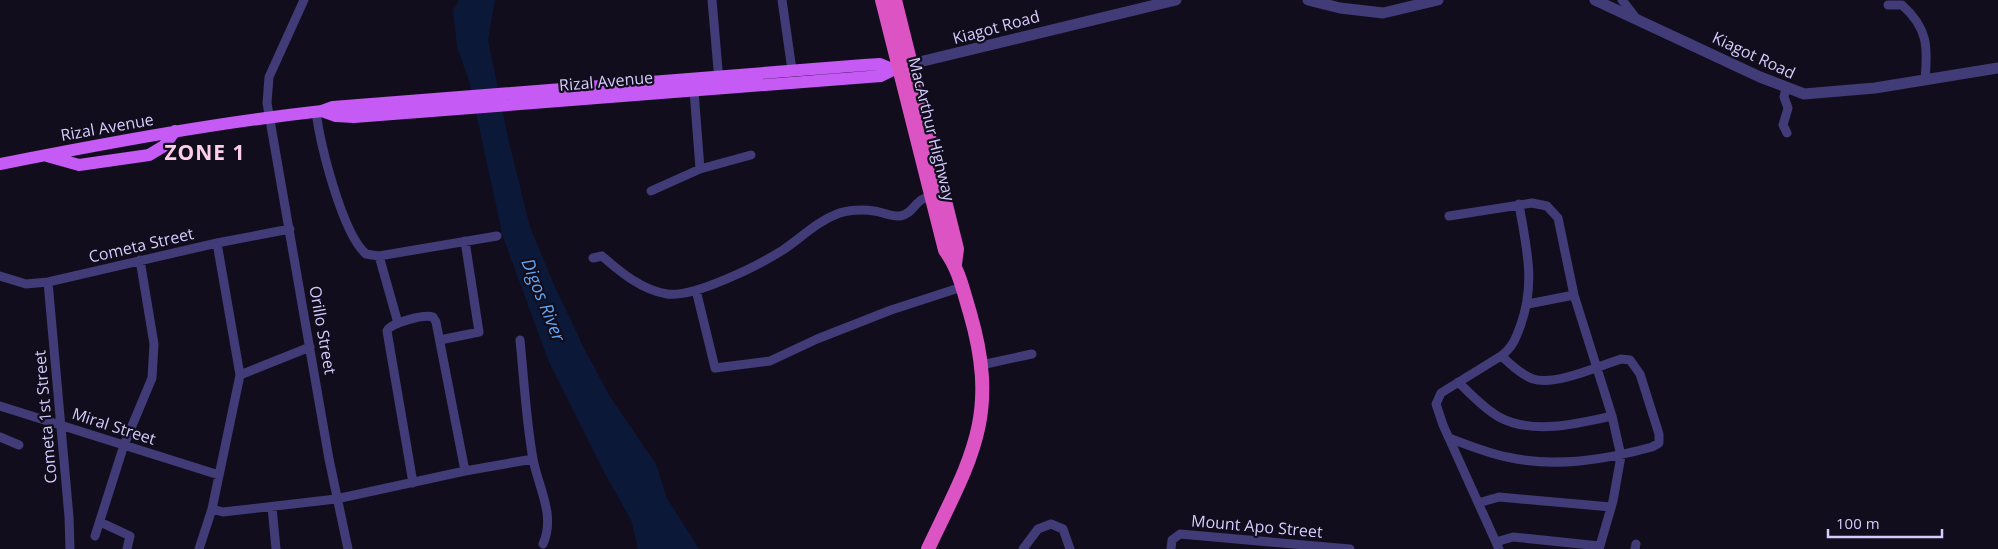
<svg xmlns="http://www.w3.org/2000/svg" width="1998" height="549" font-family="'Open Sans',sans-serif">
<rect width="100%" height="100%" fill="#110d1c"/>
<path fill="#0c1837" d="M 459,0 L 495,0 L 488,40 L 509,142 L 530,227 L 555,287 L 585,350 L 609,395 L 656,464 L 667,498 L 699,549 L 638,549 L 631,520 L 605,474 L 549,362 L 503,237 L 469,81 L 457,47 L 453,10 Z"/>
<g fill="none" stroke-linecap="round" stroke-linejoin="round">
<path stroke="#413b78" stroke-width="9" d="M 304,0 L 269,77 L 267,103 L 329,459 L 348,549
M 712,0 L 719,81
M 782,0 L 792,70
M 1622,0 L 1636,18
M 1888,5 L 1902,5 C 1928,28 1928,47 1925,80
M 1786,88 L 1784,97 L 1788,108 L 1783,125 L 1787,133
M 694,91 L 700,169
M 316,111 C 320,144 342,233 366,254 L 379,256 L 497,236
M 651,191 L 700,169 L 751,155
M 1449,216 L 1532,203 L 1547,206 L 1558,218 L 1574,295 L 1612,416 L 1621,456 L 1613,501 L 1599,549
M 379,256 L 398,323
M 593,258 L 602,256 C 620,272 642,290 667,294 C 694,298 759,265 783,250 C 801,238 816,222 837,214 C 847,210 863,209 874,211 C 883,212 891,217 900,216 C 911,214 913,206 921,200 C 925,198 931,197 935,196
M 0,276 L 26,284 L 48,282 L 217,243 L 290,229
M 48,282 L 69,517 L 70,549
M 696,290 L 715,368 L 770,361 L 817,339 L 891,310 L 962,287
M 1528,304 L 1574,295
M 440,340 L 479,332 L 465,241
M 520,340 C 524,379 526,420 533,459 C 538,487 556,515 543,544
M 981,365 L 1032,354
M 240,375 L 310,347
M 1458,382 C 1471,394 1483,408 1499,417 C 1532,435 1577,424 1612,416
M 0,406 L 219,475
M 0,437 L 19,445
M 1449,438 C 1468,445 1487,453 1507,457 C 1555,468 1605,460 1652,447 L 1659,443 L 1659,434 L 1640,374 L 1630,360 L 1621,359 C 1599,366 1556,386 1533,379 C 1521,375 1511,364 1501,356
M 413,483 L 387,331 C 390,323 424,314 433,317 L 436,322 L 465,471
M 1478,503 L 1499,497 L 1611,507
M 272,507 L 276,549
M 212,509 L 223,512 L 336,499 L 465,471 L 533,459
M 100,522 L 130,536 L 127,549
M 95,536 L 124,445 L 152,378 L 154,344 L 140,260
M 1496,542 L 1513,537 L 1600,546
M 199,549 L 212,509 L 240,375 L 217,243
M 1023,549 L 1038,529 L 1051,524 L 1063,529 L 1070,549
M 1171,549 L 1172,540 L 1180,534 L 1350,549
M 1499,549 L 1443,425 L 1436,404 L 1441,393 L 1501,356 C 1513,347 1516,338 1521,324 C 1536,281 1526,247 1519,204
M 1635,549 L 1636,544"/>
<path stroke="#413b78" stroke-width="11" d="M 1308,0 L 1340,8 L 1383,13 L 1438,0
M 1595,0 L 1760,77 L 1804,94 L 1875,88 L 1998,68
M 911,64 L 1176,0"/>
<path stroke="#c55af4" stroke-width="12" d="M 322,111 L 336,116 L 354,117 L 881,76 L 897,68
M 47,156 L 79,165 L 149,155 L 164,146 L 175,131
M 0,164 C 107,143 214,123 322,111 L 333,107 L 864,65 L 880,64 L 892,69"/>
<path stroke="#dc54c4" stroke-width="14" d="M 882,0 L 945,250 C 959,269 963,290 970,313 C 1000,417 971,458 928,549
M 895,0 L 957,249 L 955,264"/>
</g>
<g text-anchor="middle" stroke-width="4.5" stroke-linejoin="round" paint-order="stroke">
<g font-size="16" fill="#d4ccfc" stroke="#110d1c">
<text transform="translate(996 27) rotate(-15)" y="6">Kiagot Road</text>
<text transform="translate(1754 55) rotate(25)" y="6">Kiagot Road</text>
<text transform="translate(606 81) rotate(-5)" y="6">Rizal Avenue</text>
<text transform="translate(107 127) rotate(-10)" y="6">Rizal Avenue</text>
<text transform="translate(932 129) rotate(76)" y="6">MacArthur Highway</text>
<text transform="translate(141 245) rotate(-13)" y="6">Cometa Street</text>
<text transform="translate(323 330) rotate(80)" y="6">Orillo Street</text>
<text transform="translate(45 417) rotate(-95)" y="6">Cometa 1st Street</text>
<text transform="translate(114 426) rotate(18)" y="6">Miral Street</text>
<text transform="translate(1257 526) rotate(5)" y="6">Mount Apo Street</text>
</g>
<g font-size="18" font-style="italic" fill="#61a6f4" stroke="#110d1c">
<text transform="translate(543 300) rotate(68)" y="6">Digos River</text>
</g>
<g font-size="21" font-weight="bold" letter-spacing="1" fill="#fccee8" stroke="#110d1c">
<text x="205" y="160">ZONE 1</text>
</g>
</g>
<path d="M1828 529v8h114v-8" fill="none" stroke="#d4ccfc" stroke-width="2.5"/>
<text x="1836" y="529" font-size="15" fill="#d4ccfc" stroke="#110d1c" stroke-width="4" paint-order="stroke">100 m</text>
</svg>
